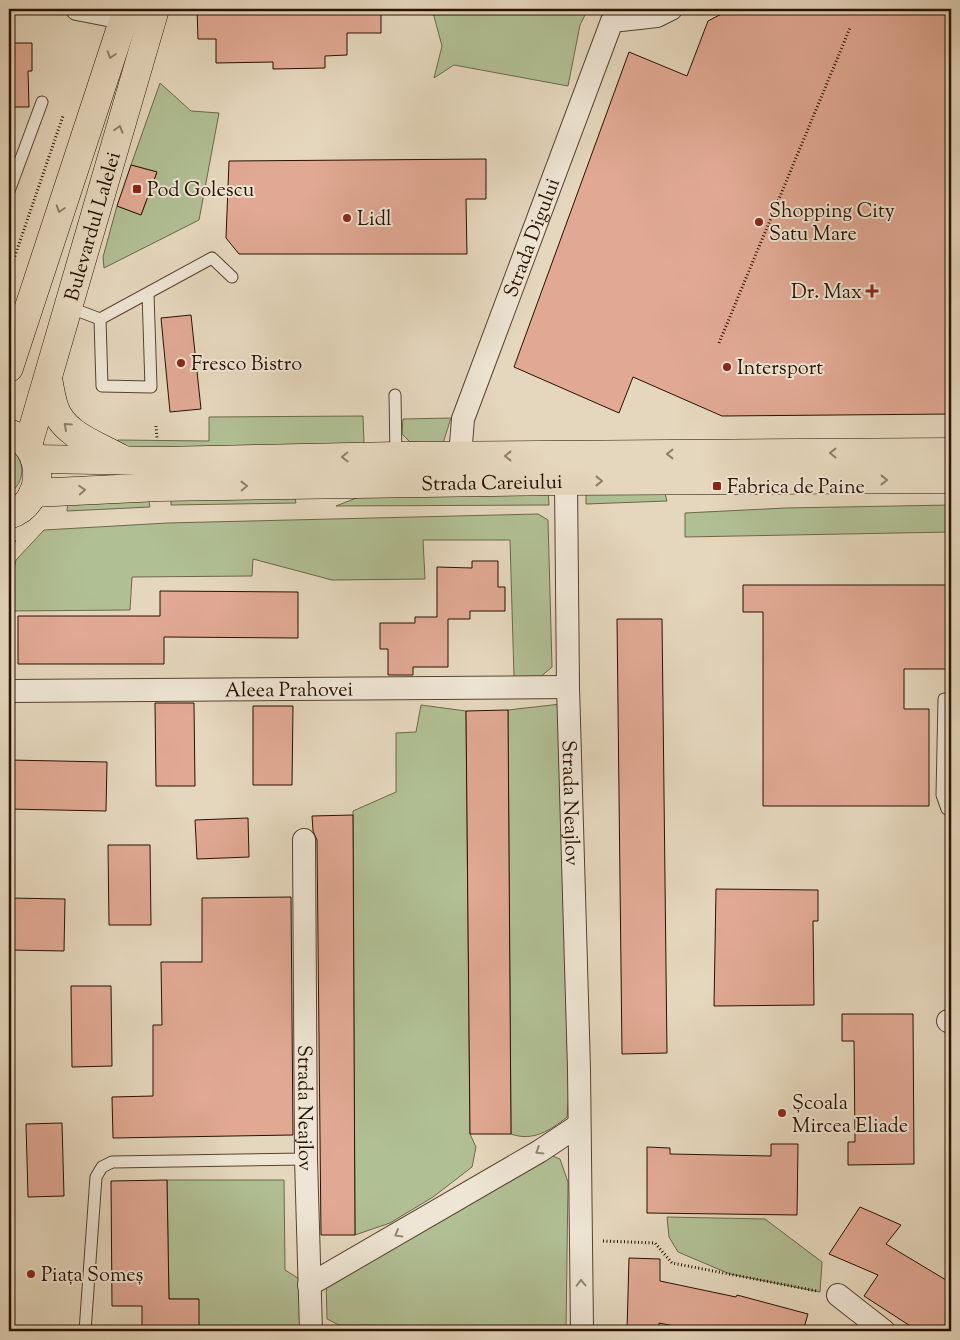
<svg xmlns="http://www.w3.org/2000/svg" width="960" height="1340" font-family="'Sorts Mill Goudy',serif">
<rect width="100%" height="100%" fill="#e5d7bd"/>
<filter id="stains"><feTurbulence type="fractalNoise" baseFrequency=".004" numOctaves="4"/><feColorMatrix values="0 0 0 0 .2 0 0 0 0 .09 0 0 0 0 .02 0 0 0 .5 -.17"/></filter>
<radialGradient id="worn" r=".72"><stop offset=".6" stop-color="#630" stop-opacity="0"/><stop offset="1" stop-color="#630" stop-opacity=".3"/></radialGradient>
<path fill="#b1bf94" stroke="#6c684a" d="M 432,9 L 588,9 L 580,25 L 568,86 L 454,65 L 434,78 L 442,46 Z
M 160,83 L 191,111 L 219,113 L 199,220 L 104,268 L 103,257 L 117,206 L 141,215 L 157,172 L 131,165 Z
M 363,416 L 364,444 L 118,453 L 118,440 L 209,441 L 209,417 Z
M 451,418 L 443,443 L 410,442 L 402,434 L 403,419 Z
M 9,448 C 26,459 26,482 9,494 Z
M 663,486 L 667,501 L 586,504 L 586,495 L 590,487 Z
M 548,488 L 549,505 L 336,506 L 374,491 Z
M 294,494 L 296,503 L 171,505 L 171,496 Z
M 148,496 L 150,507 L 67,511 L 68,501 Z
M 951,505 L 951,532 L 685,537 L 685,513 L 786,508 Z
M 538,514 L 548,520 L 552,667 L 539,678 L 514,677 L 510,540 L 423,540 L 425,579 L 332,580 L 253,559 L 252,576 L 132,577 L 130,610 L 9,611 L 9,591 L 16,560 L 44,530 L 168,523 Z
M 561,704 L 569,1093 L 567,1117 C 551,1130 533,1142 511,1134 L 508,710 Z
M 421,705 L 466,711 L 470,1134 L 476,1147 L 472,1167 L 433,1197 L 390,1223 L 355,1235 L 353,811 L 396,792 L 396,733 L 416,732 Z
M 540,1151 L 560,1159 L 568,1182 L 566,1331 L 515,1331 L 515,1326 L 339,1325 L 327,1319 L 326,1276 Z
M 167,1180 L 284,1180 L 285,1270 L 309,1285 L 311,1331 L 199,1331 L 198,1299 L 169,1299 Z
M 667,1217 L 765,1219 L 822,1262 L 820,1292 L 730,1274 L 678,1252 L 669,1237 Z"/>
<path fill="#e1a994" stroke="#281100" d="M 197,9 L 381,9 L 381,33 L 347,33 L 347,55 L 325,56 L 325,68 L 273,69 L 273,62 L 216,63 L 216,39 L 198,39 Z
M 731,9 L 951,9 L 951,414 L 722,416 L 633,377 L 619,413 L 514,367 L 629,52 L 687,76 L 708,21 Z
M 9,43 L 32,43 L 32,71 L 28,71 L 29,107 L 9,107 Z
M 486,159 L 486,199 L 466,199 L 467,254 L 239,254 L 226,238 L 229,161 Z
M 131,165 L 157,172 L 141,215 L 117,206 Z
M 191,315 L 201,409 L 170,412 L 161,318 Z
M 472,561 L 498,561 L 498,587 L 505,587 L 505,611 L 470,611 L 470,619 L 448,619 L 448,667 L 413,667 L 413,675 L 388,675 L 388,649 L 380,649 L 380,623 L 415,623 L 415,617 L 437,617 L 437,567 L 472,568 Z
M 743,585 L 951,585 L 951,669 L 904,669 L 904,709 L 929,709 L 929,806 L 763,806 L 763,612 L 743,612 Z
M 160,591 L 298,592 L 298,638 L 164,637 L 164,664 L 18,664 L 18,616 L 160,616 Z
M 617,619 L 662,619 L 667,1053 L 622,1054 Z
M 155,703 L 194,703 L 195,786 L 156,786 Z
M 253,706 L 293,706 L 292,785 L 253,785 Z
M 508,710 L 511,1134 L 470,1134 L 466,711 Z
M 9,760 L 107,762 L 106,811 L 9,809 Z
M 353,815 L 355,1235 L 321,1235 L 317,840 L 313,831 L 312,816 Z
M 248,818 L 249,857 L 197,859 L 195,820 Z
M 108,845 L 150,845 L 151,925 L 109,925 Z
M 716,889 L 818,890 L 818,921 L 813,921 L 814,1005 L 714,1006 Z
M 291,897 L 293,1135 L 113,1138 L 112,1097 L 153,1096 L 153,1025 L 162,1025 L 161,962 L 202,962 L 202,898 Z
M 9,898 L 65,899 L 64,951 L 9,950 Z
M 71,986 L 111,986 L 112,1066 L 72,1067 Z
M 842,1014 L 913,1014 L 914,1164 L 848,1165 L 848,1142 L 855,1142 L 854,1041 L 842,1041 Z
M 62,1123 L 64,1196 L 28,1197 L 26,1124 Z
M 771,1144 L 798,1144 L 797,1215 L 647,1213 L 647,1147 L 670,1148 L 670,1154 L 771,1156 Z
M 167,1180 L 169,1299 L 199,1299 L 199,1331 L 142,1331 L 142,1306 L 112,1306 L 111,1181 Z
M 860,1207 L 901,1225 L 886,1244 L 951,1283 L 951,1331 L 918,1331 L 864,1296 L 878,1275 L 829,1254 Z
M 629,1258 L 660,1259 L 660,1281 L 736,1297 L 737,1295 L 808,1314 L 803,1331 L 699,1331 L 659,1323 L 659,1331 L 627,1331 Z"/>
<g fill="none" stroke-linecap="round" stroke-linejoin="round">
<defs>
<path id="lane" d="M 9,191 L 42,102
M 68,307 L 100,319 L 212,258 L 232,277
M 100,319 L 102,386 L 151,387 L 148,293
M 395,395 L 396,456
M 944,699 L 942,795 L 947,809 L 951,811
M 85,1331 L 96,1177 L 102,1167 L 112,1162 L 306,1159"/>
<g id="street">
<path d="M 77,9 L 123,18"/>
<path id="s1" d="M 460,456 L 463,419 L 612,21 L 657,16 L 671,9"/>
<path id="s2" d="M 566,481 L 568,687 L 579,1069 L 582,1331"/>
<path id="s3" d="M 9,691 L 568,687"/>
<path id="s4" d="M 304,840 L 306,1159 L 311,1331"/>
<path d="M 948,1021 L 951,1022"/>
<path d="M 309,1285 L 540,1151 L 579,1125"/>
<path d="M 838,1295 L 884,1331"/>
</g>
<g id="primary">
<path d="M 9,368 L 127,9"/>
<path d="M 48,379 C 50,388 51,397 54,406 C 62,434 97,445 120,458"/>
<path d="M 9,433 C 46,445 47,503 9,515"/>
<path id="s5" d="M 28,445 L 155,9"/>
<path d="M 35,459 L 159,461 L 396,456 L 951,452"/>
<path id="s6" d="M 33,493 L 159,487 L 566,481 L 951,479"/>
</g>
</defs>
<use href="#lane" stroke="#57422f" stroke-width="13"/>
<use href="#street" stroke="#57422f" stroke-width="24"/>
<use href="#primary" stroke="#281100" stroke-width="29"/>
<path stroke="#281100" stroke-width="3" stroke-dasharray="1 2.5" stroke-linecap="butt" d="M 9,273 L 63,116
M 719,343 L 850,28
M 156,426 L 157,438
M 9,550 L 16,538
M 603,1241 L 655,1243 L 672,1263 L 817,1291"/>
<use href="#lane" stroke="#eee5d4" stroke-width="11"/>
<use href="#street" stroke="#eee5d4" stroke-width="22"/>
<use href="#primary" stroke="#e5d7bd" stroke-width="28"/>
</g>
<defs><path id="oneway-chevron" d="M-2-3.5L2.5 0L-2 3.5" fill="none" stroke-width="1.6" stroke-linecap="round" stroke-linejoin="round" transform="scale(1.25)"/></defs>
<g stroke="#907e68">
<use href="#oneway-chevron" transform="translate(111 55) rotate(108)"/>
<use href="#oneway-chevron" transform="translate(119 129) rotate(-74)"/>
<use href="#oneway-chevron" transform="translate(60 209) rotate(108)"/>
<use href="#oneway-chevron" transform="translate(67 426) rotate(-138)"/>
<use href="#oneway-chevron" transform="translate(833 453) rotate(180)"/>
<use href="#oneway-chevron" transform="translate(670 454) rotate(180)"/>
<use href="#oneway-chevron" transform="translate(508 456) rotate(180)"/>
<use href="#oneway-chevron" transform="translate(345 457) rotate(179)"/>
<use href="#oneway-chevron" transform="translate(884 480)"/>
<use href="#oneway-chevron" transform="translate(599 481)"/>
<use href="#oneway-chevron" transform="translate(244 486) rotate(-1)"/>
<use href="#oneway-chevron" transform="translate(82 490) rotate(-4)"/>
</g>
<g stroke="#958675">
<use href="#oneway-chevron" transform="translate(539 1151) rotate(148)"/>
<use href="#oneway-chevron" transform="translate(398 1234) rotate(150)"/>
<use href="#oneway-chevron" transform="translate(581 1283) rotate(-91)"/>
</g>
<g fill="#8f2418" stroke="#eee5d4" stroke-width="2">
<rect x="132" y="184" width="10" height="10" rx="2.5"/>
<circle cx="347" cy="218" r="5"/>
<circle cx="759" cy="222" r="5"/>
<path d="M869.5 283.5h5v5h5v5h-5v5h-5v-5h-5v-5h5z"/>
<circle cx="181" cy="363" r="5"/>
<circle cx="727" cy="367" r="5"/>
<rect x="712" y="481" width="10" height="10" rx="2.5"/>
<circle cx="782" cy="1113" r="5"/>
<circle cx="31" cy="1274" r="5"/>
</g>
<g text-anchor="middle" stroke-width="4" stroke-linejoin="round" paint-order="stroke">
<g font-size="20" fill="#281100" stroke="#eee5d4" text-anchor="start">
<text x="147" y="196">Pod Golescu</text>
<text x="769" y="217">Shopping City<tspan x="769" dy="23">Satu Mare</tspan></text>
<text x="357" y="225">Lidl</text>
<text x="862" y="298" text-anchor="end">Dr. Max</text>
<text x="191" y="370">Fresco Bistro</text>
<text x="737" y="374">Intersport</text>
<text x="727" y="493">Fabrica de Paine</text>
<text x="792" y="1109">Școala<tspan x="792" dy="23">Mircea Eliade</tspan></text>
<text x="41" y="1281">Piața Someș</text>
</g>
<g font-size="20" fill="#281100" stroke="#eee5d4">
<text dy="7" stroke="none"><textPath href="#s5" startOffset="228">Bulevardul Lalelei</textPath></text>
<text dy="7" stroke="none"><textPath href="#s1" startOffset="231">Strada Digului</textPath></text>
<text dy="7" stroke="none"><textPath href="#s6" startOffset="459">Strada Careiului</textPath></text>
<text dy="7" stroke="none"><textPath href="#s3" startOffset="280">Aleea Prahovei</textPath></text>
<text dy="7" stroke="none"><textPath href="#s2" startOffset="322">Strada Neajlov</textPath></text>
<text dy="7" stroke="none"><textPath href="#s4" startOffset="268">Strada Neajlov</textPath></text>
</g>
</g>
<rect width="960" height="1340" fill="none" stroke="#e5d7bd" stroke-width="30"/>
<rect x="10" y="10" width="940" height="1320" fill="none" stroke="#281100" stroke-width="2.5"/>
<rect x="15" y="15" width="930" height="1310" fill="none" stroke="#281100"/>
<rect width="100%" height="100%" filter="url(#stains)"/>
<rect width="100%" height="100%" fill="url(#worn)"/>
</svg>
